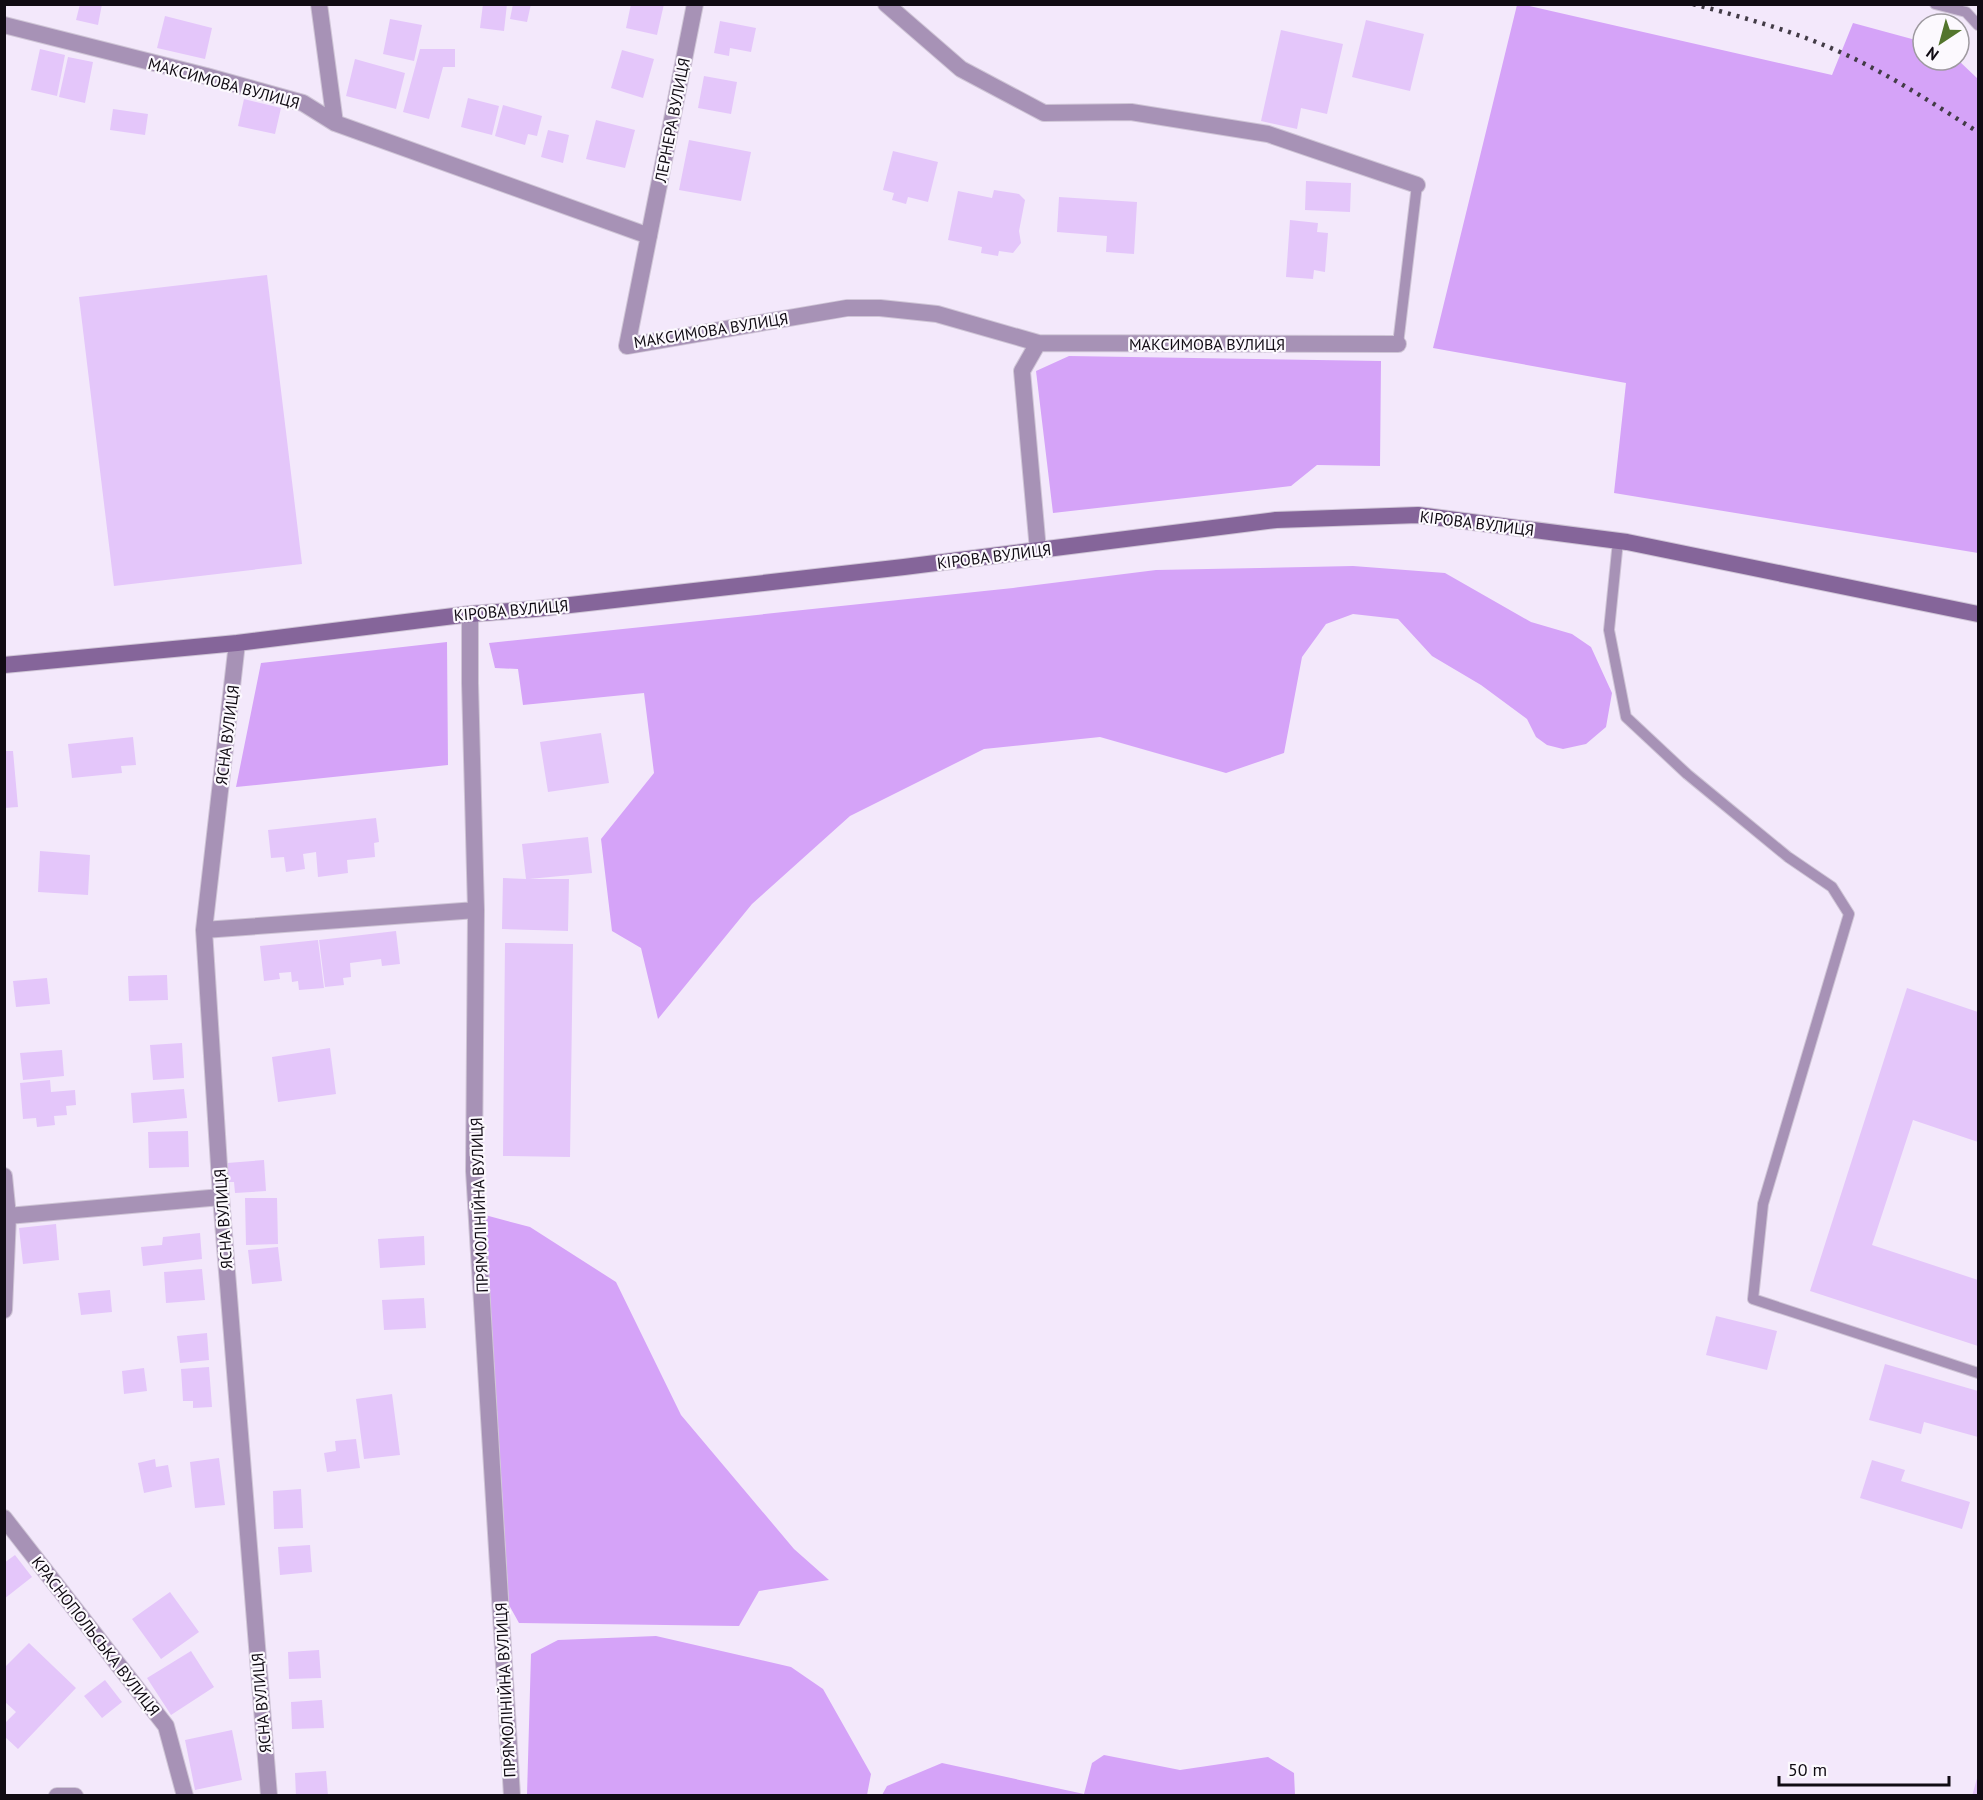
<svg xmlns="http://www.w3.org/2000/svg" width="1983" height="1800" font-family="'PT Sans',sans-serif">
<rect width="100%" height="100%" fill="#f3e8fb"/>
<path fill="#d5a3f8" d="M 1517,5 L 1525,5 L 1832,75 L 1853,23 L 1923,42 L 1923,60 L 1958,60 L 1978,79 L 1978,553 L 1614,493 L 1626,383 L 1433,348 Z
M 1069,356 L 1381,361 L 1380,466 L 1317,465 L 1291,486 L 1053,513 L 1036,371 Z
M 1353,566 L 1445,573 L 1531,622 L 1572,634 L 1591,647 L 1612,693 L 1606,727 L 1586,744 L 1563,749 L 1547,745 L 1536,737 L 1527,719 L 1481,685 L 1432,656 L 1398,619 L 1353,614 L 1326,624 L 1302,657 L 1284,753 L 1226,773 L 1100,737 L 984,749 L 850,816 L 752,904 L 658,1019 L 641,948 L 612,931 L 601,839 L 654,773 L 644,693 L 523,705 L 518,669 L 495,668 L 489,643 L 1013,588 L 1156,570 Z
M 447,642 L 448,765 L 236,787 L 261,663 Z
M 485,1215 L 530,1227 L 616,1282 L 681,1415 L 794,1549 L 829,1580 L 759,1591 L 739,1626 L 519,1623 L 509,1605 Z
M 656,1636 L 791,1667 L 823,1689 L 871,1774 L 867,1795 L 527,1795 L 531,1654 L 558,1640 Z
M 1104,1755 L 1180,1770 L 1268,1757 L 1294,1773 L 1295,1795 L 882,1795 L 887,1786 L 942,1763 L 1084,1794 L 1092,1763 Z"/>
<path fill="#e4c6fa" d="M 80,4 L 102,4 L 98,25 L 76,20 Z
M 483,4 L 507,4 L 504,31 L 480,28 Z
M 513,4 L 531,4 L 527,22 L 510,19 Z
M 631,4 L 664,4 L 657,35 L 626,28 Z
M 165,16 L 212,28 L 205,59 L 157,48 Z
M 390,19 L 422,25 L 414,61 L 383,54 Z
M 1366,20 L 1424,34 L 1410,91 L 1352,77 Z
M 720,21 L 756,28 L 751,52 L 730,48 L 729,56 L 714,53 Z
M 1281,30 L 1343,44 L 1327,114 L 1301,108 L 1297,129 L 1261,121 Z
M 40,49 L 65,55 L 57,96 L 31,90 Z
M 420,49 L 455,49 L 455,67 L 443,67 L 429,119 L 403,112 Z
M 622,50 L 654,59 L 643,98 L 611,88 Z
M 68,57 L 93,62 L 85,103 L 59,97 Z
M 355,59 L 405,73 L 396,109 L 346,96 Z
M 704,76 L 737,82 L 731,114 L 698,108 Z
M 468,98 L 499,106 L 492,135 L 461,127 Z
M 244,99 L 281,108 L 275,134 L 238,126 Z
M 503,105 L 542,116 L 537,136 L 528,134 L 525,145 L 495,136 Z
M 113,109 L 148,114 L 145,135 L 110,130 Z
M 596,120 L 635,130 L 625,168 L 586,159 Z
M 548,130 L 569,135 L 563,163 L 541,157 Z
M 689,140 L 751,152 L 741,201 L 679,190 Z
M 893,151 L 938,162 L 928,202 L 908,197 L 906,204 L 892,200 L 894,193 L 883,190 Z
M 1306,181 L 1351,183 L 1350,212 L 1305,210 Z
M 994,190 L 1019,194 L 1025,200 L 1019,231 L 1021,243 L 1013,253 L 999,251 L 998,256 L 981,253 L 982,247 L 948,240 L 958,191 L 992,198 Z
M 1059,197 L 1137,202 L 1134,254 L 1106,252 L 1107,236 L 1057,232 Z
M 1290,220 L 1318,223 L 1317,232 L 1328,233 L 1325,272 L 1314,270 L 1313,279 L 1286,277 Z
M 267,275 L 302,564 L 114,586 L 79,297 Z
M 601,733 L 609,783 L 548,792 L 540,742 Z
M 133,737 L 136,765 L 121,766 L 122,773 L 72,778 L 68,744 Z
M 4,751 L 13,751 L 18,807 L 4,808 Z
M 376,818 L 379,842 L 374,843 L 375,857 L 347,860 L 348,873 L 318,877 L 316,852 L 303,854 L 305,869 L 286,872 L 284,857 L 271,858 L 268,830 Z
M 588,837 L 592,873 L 529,879 L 569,879 L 568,931 L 502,929 L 503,878 L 526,879 L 522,844 Z
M 40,851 L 90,855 L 88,895 L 38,892 Z
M 396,931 L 400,964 L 382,966 L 381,959 L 350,963 L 351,977 L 343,978 L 344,985 L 325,987 L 319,940 Z
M 318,940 L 324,988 L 299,990 L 298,981 L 292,982 L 291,972 L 279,973 L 280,979 L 264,981 L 260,946 Z
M 505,943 L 573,944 L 570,1157 L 503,1156 Z
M 167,975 L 168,1000 L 129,1001 L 128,976 Z
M 47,978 L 50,1004 L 16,1007 L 13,981 Z
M 1907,988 L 1978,1012 L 1978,1142 L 1913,1120 L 1872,1245 L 1978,1280 L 1978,1346 L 1810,1291 Z
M 182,1043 L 184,1078 L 153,1080 L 150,1045 Z
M 330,1048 L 336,1094 L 278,1102 L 272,1057 Z
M 62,1050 L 64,1076 L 23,1080 L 20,1053 Z
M 50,1080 L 51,1092 L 75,1090 L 76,1105 L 66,1106 L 67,1115 L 54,1116 L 55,1125 L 37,1127 L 36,1118 L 23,1119 L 20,1083 Z
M 184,1089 L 187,1118 L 133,1123 L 131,1093 Z
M 188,1131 L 189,1167 L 149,1168 L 148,1132 Z
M 264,1160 L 266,1191 L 235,1193 L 234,1182 L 229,1182 L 227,1163 Z
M 245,1198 L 277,1198 L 278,1244 L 246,1245 Z
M 56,1224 L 59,1260 L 23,1264 L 19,1228 Z
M 200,1233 L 202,1259 L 143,1266 L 141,1247 L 162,1245 L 163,1237 Z
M 424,1236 L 425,1265 L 380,1268 L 378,1239 Z
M 278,1247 L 282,1281 L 252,1284 L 248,1250 Z
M 202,1269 L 205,1300 L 166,1303 L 164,1272 Z
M 110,1290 L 112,1312 L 81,1315 L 78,1293 Z
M 424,1298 L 426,1328 L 384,1330 L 382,1300 Z
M 1716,1316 L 1777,1331 L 1767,1370 L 1706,1355 Z
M 207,1333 L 209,1360 L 180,1363 L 177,1336 Z
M 1885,1364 L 1978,1391 L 1978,1437 L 1924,1422 L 1921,1434 L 1869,1420 Z
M 209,1367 L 212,1407 L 193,1408 L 193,1401 L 183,1401 L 181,1369 Z
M 144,1368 L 147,1391 L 124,1394 L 122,1371 Z
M 392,1394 L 400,1455 L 364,1459 L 356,1399 Z
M 356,1439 L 360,1468 L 327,1472 L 324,1453 L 336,1451 L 335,1441 Z
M 219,1458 L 225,1505 L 195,1508 L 190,1462 Z
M 155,1459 L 156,1467 L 168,1465 L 172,1487 L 144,1493 L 138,1463 Z
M 1872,1460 L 1905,1470 L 1901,1481 L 1970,1502 L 1962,1529 L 1860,1498 Z
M 301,1489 L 303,1528 L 274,1529 L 273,1491 Z
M 310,1545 L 312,1572 L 280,1575 L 278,1547 Z
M 15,1555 L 32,1577 L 4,1599 L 4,1563 Z
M 170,1592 L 199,1632 L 161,1659 L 132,1619 Z
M 29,1643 L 76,1688 L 18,1749 L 4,1736 L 4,1724 L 16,1712 L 4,1701 L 4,1668 Z
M 319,1650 L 321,1678 L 289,1679 L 288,1652 Z
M 191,1651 L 214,1687 L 171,1715 L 147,1678 Z
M 105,1680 L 122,1702 L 102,1718 L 84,1696 Z
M 322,1700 L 324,1728 L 292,1729 L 291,1702 Z
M 232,1730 L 242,1780 L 195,1790 L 185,1740 Z
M 326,1771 L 328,1796 L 296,1796 L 295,1773 Z
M 1978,1775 L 1978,1796 L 1972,1796 Z"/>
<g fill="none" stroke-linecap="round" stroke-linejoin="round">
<defs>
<path id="service" d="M 1935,4 L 1966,12 L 1978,25
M 1398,344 L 1417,185
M 1618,541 L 1609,630 L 1626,717 L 1687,774 L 1788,857 L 1832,887 L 1849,914 L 1763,1204 L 1753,1299 L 1978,1373"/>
<path id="minor" d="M 319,4 L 335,123
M 695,4 L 627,346 L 847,308 L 880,308 L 937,314 L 1038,343 L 1398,344
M 886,4 L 961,69 L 1044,113 L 1131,112 L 1268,134 L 1417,185
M 4,25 L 206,76 L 303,103 L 335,123 L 649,236
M 1038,550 L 1022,371 L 1038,343
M 470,614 L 470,683 L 476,910 L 474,1171 L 512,1796
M 237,643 L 204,930 L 221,1197 L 269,1796
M 204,930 L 476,910
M 4,1176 L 8,1216 L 4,1310
M 8,1216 L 221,1197
M 4,1518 L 166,1726 L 185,1796
M 57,1796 L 75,1796"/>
<path id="secondary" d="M 4,665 L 237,643 L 470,614 L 535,609 L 904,567 L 1276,520 L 1418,515 L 1627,542 L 1978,614"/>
</defs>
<use href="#service" stroke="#cfc5d6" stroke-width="12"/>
<use href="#minor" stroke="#cfc5d6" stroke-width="18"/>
<use href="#secondary" stroke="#cfc5d6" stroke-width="18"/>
<use href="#service" stroke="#a792b6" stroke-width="10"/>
<use href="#minor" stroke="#a792b6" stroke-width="16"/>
<use href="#secondary" stroke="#85659a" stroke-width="16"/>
<path stroke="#423b46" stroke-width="4.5" stroke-dasharray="3 6" stroke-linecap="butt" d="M 1693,4 C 1738,16 1783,28 1826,46 C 1880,68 1929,101 1978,132"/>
</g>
<g text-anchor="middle" stroke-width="4.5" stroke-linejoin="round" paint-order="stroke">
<g font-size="16" fill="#100b13" stroke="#fcf9fe">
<text transform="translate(224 83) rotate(15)" y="6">МАКСИМОВА ВУЛИЦЯ</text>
<text transform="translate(672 120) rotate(-79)" y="6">ЛЕРНЕРА ВУЛИЦЯ</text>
<text transform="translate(711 330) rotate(-9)" y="6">МАКСИМОВА ВУЛИЦЯ</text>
<text x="1207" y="350">МАКСИМОВА ВУЛИЦЯ</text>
<text transform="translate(1477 523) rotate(7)" y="6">КІРОВА ВУЛИЦЯ</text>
<text transform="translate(994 556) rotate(-7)" y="6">КІРОВА ВУЛИЦЯ</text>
<text transform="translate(511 610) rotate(-5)" y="6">КІРОВА ВУЛИЦЯ</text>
<text transform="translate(227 735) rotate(-83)" y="6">ЯСНА ВУЛИЦЯ</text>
<text transform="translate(479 1205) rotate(-92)" y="6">ПРЯМОЛІНІЙНА ВУЛИЦЯ</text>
<text transform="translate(223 1219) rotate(-94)" y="6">ЯСНА ВУЛИЦЯ</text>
<text transform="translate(96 1636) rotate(52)" y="6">КРАСНОПОЛЬСЬКА ВУЛИЦЯ</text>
<text transform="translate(505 1690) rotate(-93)" y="6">ПРЯМОЛІНІЙНА ВУЛИЦЯ</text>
<text transform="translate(261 1703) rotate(-95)" y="6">ЯСНА ВУЛИЦЯ</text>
</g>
</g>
<rect width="1983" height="1800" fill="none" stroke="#100b13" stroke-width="12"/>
<g transform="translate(1941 42) rotate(216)"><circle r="28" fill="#fcf9fe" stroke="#9e9aa0" stroke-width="1.5"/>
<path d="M0-4.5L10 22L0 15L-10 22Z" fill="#53752d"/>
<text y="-9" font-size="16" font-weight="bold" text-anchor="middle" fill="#100b13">N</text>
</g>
<path d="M1779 1776v9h170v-9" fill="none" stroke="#100b13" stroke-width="3"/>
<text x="1788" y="1776" font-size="18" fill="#100b13" stroke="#fcf9fe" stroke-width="4.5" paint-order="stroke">50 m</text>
</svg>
